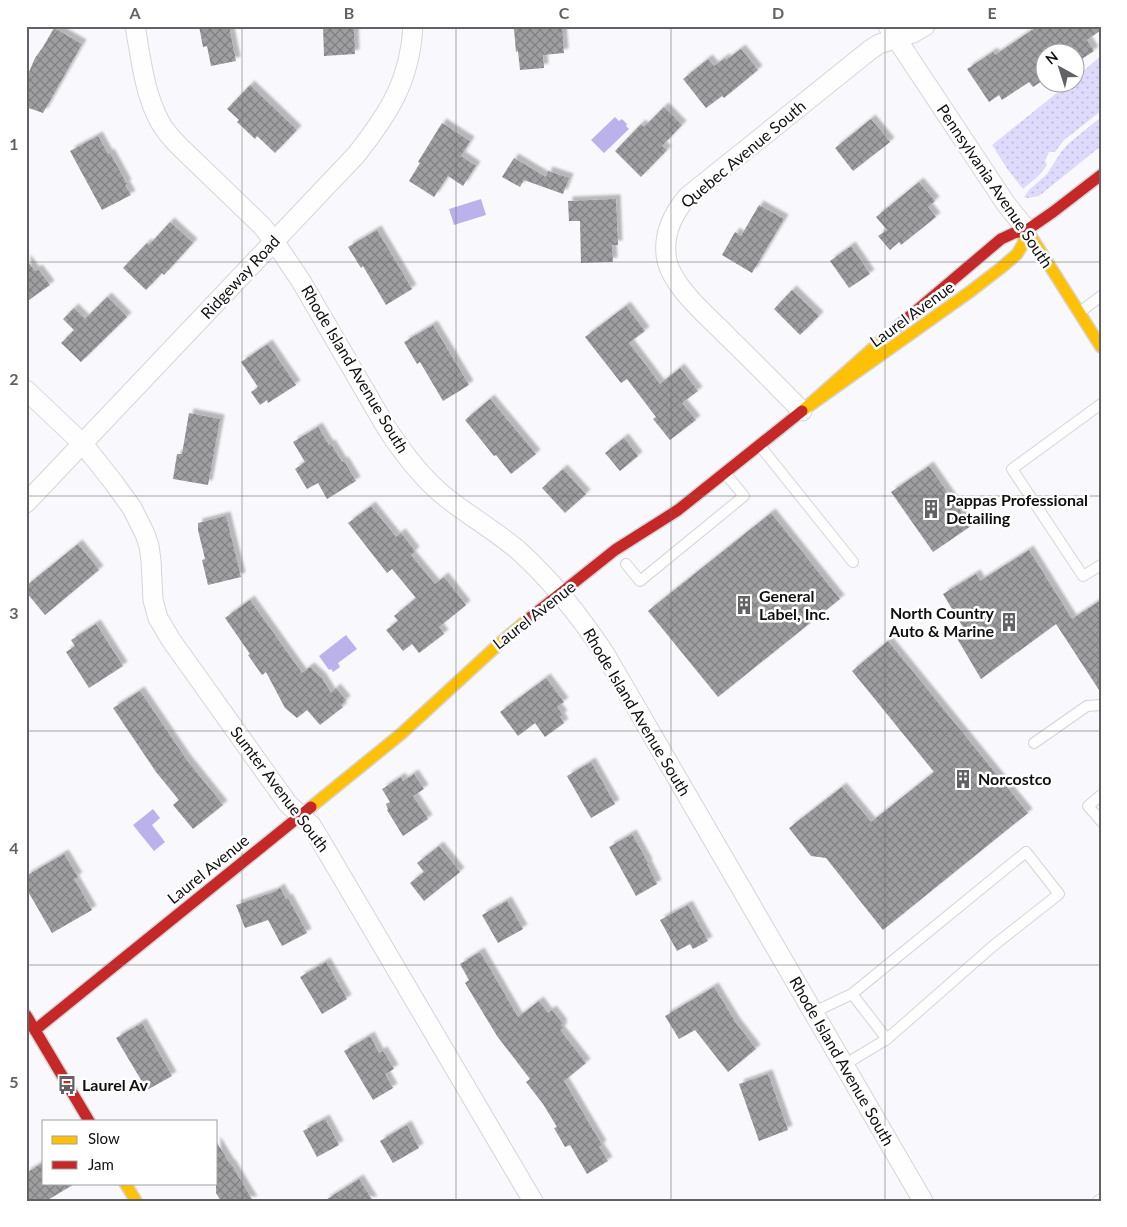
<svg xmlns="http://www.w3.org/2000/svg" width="1127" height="1227" viewBox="0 0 1127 1227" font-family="Lato,sans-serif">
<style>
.grass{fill:url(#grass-dots)}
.water{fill:#bbb2eb}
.building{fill:url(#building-cross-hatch);filter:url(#shadow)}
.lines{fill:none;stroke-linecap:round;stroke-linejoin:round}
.lane-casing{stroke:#d5d5d9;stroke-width:12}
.street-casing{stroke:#d5d5d9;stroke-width:21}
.slow-casing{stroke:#d5d5d9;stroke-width:14}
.jam-casing{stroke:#d5d5d9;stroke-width:14}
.lane{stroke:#fefeff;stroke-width:10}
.street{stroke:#fefeff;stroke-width:19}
.slow{stroke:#ffc107;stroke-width:11}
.jam{stroke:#c62828;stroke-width:11}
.grid{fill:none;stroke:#626264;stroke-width:1;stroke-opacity:0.55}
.labels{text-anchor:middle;stroke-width:5;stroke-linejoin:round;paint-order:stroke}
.street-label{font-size:16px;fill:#101012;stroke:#fff}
.poi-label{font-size:16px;font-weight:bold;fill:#101012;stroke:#fff;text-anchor:start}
.neatline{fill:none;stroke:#626264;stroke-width:2}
.grid-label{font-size:16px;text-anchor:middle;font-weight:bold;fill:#626264}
</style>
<defs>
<pattern id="grass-dots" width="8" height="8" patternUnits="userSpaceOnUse" patternTransform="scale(1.25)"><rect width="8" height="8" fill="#dedafc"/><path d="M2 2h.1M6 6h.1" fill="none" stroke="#bdbad7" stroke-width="1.8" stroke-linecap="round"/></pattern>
<pattern id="building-cross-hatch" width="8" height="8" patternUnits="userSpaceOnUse" patternTransform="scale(1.25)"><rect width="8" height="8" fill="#9f9fa1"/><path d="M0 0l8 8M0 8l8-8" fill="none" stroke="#808082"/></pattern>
<filter id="shadow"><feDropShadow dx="4.5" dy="-4.5" stdDeviation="1" flood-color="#0004"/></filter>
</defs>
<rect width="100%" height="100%" fill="#f9f9fd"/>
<g class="grass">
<path d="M1101,56V111L1063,141L1055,152H1049L1045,161L1047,165C1041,175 1031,182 1023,189L1008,170L992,145L1069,83L1074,82L1075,78Z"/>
<path d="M1101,117V146L1039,196L1028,198L1024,197L1029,190L1047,174L1061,152L1068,144Z"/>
</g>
<g class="water">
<path d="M615,117L619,121L622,119L627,124L626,126L629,129L604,153L591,140Z"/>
<path d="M481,199L486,215L454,225L449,209Z"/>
<path d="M346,635L357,649L338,663L340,667L333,672L331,669L329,670L319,656Z"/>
<path d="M153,809L160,818L152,825L165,842L154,851L133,825Z"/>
</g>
<g class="building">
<path d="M199,26H229L236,61L211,66L207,46L203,47Z"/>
<path d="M323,26H354L355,54L324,56Z"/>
<path d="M528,26H562L564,53L543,55L544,68L520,70L518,51L516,52L514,29L528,28Z"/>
<path d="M1038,26H1101V30L1087,40L1094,51L1074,64V52H1044V80L1033,87L1029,82L1002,100L999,95L989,102L967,69L993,52L995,55Z"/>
<path d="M54,28L82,44L43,113L26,107V79L35,58L43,47Z"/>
<path d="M741,49L758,70L724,98L722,96L706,108L683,79L708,59L714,66L725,58L726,60Z"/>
<path d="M250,85L297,130L275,153L257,136L255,139L237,122L239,120L227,109Z"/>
<path d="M664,107L682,125L662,146L667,150L641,177L615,151L641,124L644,127Z"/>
<path d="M871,119L890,142L853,171L835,148Z"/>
<path d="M442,123L470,141L461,156L476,166L463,186L448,176L434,197L409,181L420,163L418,162Z"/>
<path d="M98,136L108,154L110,153L127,184L125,185L131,195L102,210L70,151Z"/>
<path d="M514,158L546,177L548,171L569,178L563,194L524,180L520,187L502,177Z"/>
<path d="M919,182L935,201L928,207L936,217L901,245L899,242L890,250L878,236L887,230L876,217Z"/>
<path d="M616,199L618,245H612L613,262L581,263L580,221H569L568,201Z"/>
<path d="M759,205L784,219L752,273L722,255L735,232L741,236Z"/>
<path d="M170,222L193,243L164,275L162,273L146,290L123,268L147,243L149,245Z"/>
<path d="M377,230L412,289L386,305L363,266L361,268L348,247Z"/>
<path d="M851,246L870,274L849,288L830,261Z"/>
<path d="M26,259L35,271L38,269L50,285L26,302Z"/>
<path d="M792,290L819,316L800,335L774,309Z"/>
<path d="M107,297L127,317L81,362L61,343L74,330L63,319L74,308L85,319Z"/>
<path d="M626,306L645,331L629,343L660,384L680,368L698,391L682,403L696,420L670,440L653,419L656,417L627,379L621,383L585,337Z"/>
<path d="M433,325L469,385L443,401L420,362L417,364L404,342Z"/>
<path d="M268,344L296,385L268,403L267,400L260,405L251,392L258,387L241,362Z"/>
<path d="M490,399L536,454L511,474L496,455L494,456L465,420Z"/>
<path d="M189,413L220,419L208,485L173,479L177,454H182Z"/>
<path d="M318,427L329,445L331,444L342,462L344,461L356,481L327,499L318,483L307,489L295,469L305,462L293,442Z"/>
<path d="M624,438L638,456L620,471L605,453Z"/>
<path d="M929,466L971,526L933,552L891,492Z"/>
<path d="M563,469L586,494L565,513L542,488Z"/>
<path d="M371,506L396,537L401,533L415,551L411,555L435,584L444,577L466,605L439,627L444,634L419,653L412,644L403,651L386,630L398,621L394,616L416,598L392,569L387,573L348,523Z"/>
<path d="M771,513L840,599L718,697L648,611Z"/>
<path d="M226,516L241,577L208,585L202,560L205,559L198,530V523Z"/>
<path d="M78,544L99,570L45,615L26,592V586Z"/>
<path d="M1029,550L1072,619L1101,600V693L1056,624L981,679L955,635L964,629L943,594L976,574L980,581Z"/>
<path d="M250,600L302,673L310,667L322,678L331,693L336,688L346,700L341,705L343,707L320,725L307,710L297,718L285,708L266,672L262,675L248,655L250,654L225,618Z"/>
<path d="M96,624L123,666L89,688L66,652L75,646L71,640Z"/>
<path d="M888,641L1028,813L883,930L826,858L811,856L789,828L842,787L871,822L934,772L852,671Z"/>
<path d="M546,678L564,702L557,707L563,715L560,717L564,723L545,737L535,723L518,736L500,712Z"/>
<path d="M140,691L186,759L223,805L193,829L173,805L179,800L156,772L113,708Z"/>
<path d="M591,762L615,804L591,818L567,776Z"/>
<path d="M414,774L424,789L413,796L428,819L403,836L387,810L388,809L386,804L390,802L382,789L401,777L403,781Z"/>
<path d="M632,834L648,863L647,864L657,884L636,896L609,847Z"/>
<path d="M439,846L460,872L424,901L410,883L424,872L417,863Z"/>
<path d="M64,854L78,877L74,879L92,910L52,933L26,888V876Z"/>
<path d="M280,888L286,899L288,898L307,933L282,946L268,920L245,928L236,905L274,892Z"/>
<path d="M507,901L523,929L498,943L482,915Z"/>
<path d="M688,905L708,941L693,949L690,944L677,951L660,920Z"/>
<path d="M480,952L518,1017L539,1001L548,1013L552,1010L563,1024L561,1025L563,1027L560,1030L586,1063L564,1081L602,1145L599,1147L608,1161L587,1174L570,1145L565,1147L554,1128L557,1127L543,1104L526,1082L530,1079L497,1036L465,983L469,980L460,964Z"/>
<path d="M326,962L347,999L322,1014L300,977Z"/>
<path d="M714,987L736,1023L756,1049L728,1072L695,1030L679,1039L665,1016Z"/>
<path d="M142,1023L172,1076L147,1090L116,1038Z"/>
<path d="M370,1036L379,1053L383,1051L394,1069L385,1074L393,1088L373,1100L344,1051Z"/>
<path d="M768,1074L788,1130L759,1141L739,1084Z"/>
<path d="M325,1119L339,1145L317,1157L303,1131Z"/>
<path d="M407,1125L419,1148L393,1163L380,1141Z"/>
<path d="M216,1141L230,1164H231L253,1201H221L216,1193Z"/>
<path d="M44,1162V1183H76L46,1201H26V1173Z"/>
<path d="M359,1179L373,1201H324Z"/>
</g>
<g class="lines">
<g class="lane-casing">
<g id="lane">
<path d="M1080,312L1101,296"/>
<path d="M1101,404L1012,469L1083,576L1101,565"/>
<path d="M760,446L853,562"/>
<path d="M626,564L640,581L744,496L725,473"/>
<path d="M1034,743L1087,706L1101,705"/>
<path d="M1101,795L1088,806L1101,821"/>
<path d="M852,994L887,1039"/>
<path d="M814,1012L852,994L1026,852L1059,894L993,946L887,1039L844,1065"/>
<path d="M1098,1201L1101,1199"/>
</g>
</g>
<g class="street-casing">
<g id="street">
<path d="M135,26C141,58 144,93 160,122C165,131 172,139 180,147L262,226L274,241L301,281L386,427C403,453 423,480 448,499C471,517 497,532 519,551C552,581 580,616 605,654C710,836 817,1018 923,1201"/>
<path d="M888,26L1006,204L1027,230"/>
<path d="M26,390L83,444L114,483L132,508L145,534L149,546L151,560L153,600L158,618L171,640L288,804L311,825L319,838L533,1201"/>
<path d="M802,411C778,387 754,362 729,338C709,317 674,289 667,261C662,237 672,215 687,197L870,50L879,44L913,33L925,26"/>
<path d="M26,503L356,155C389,113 410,81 413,26"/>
</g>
</g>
<g class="slow-casing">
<g id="slow">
<path d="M1027,230L1101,347"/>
<path d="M890,333L802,411L971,291L1002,267L1017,254L1023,244L1027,230"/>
<path d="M311,807L401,734L500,643L527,620"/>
<path d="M125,1183L136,1201"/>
</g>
</g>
<g class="jam-casing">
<g id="jam">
<path d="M890,333L1001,239L1014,233L1027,230L1053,212L1101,175"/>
<path d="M527,620L615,550L678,510L802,411"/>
<path d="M26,1015L89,1121"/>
<path d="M35,1030L311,807"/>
</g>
</g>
<use href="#lane" class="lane"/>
<use href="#street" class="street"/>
<use href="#slow" class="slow"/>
<use href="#jam" class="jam"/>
</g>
<path class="grid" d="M242,26V1201M456,26V1201M671,26V1201M885,26V1201M26,262H1101M26,496H1101M26,731H1101M26,965H1101"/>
<defs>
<g id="building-bare" transform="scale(1.5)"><path d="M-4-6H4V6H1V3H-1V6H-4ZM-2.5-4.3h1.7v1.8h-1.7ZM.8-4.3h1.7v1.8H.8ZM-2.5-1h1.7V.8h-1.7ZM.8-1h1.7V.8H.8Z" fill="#626264" stroke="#fff" stroke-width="2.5" paint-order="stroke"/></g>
<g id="bus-bare" transform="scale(1.5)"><path d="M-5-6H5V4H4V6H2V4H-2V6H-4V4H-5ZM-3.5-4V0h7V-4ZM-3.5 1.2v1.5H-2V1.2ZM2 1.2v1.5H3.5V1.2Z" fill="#626264" stroke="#fff" stroke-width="2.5" paint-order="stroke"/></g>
</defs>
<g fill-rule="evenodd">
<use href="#building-bare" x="931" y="509"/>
<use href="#building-bare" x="744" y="605"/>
<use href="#building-bare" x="1009" y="622"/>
<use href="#building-bare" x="963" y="779"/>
<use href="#bus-bare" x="67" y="1085"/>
</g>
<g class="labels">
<g class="street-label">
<text transform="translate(743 154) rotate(-40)" y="6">Quebec Avenue South</text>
<text transform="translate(995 186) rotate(56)" y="6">Pennsylvania Avenue South</text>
<text transform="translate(240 277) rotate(-47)" y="6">Ridgeway Road</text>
<text transform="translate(912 314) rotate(-36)" y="6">Laurel Avenue</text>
<text transform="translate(355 369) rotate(59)" y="6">Rhode Island Avenue South</text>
<text transform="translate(534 615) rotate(-38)" y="6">Laurel Avenue</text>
<text transform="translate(637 712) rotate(59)" y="6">Rhode Island Avenue South</text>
<text transform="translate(280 789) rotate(53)" y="6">Sumter Avenue South</text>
<text transform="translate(208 869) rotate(-39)" y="6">Laurel Avenue</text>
<text transform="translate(842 1061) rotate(60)" y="6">Rhode Island Avenue South</text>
</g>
<g class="poi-label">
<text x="946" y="506">Pappas Professional<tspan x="946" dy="18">Detailing</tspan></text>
<text x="759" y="602">General<tspan x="759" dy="18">Label, Inc.</tspan></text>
<text x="994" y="619" text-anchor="end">North Country<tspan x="994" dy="18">Auto &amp; Marine</tspan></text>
<text x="978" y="785">Norcostco</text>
<text x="82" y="1091">Laurel Av</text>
</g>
</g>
<rect width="1127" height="1227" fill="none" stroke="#ffffff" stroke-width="55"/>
<rect x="42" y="1120" width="175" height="65" fill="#ffffff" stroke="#9f9fa0"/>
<rect x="52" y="1136" width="25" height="8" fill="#ffc107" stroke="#9f9fa0"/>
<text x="88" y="1144" font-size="15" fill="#101012">Slow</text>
<rect x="52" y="1161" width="25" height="8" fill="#c62828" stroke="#9f9fa0"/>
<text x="88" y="1170" font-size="15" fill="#101012">Jam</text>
<g transform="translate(1060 68) rotate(321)"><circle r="24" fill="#ffffff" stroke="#9f9fa0"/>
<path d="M0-4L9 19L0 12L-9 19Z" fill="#626264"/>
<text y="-8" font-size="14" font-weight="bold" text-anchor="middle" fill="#101012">N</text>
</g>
<rect x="28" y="28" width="1072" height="1172" class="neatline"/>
<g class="grid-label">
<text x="135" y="19">A</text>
<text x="349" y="19">B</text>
<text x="564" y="19">C</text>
<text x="778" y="19">D</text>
<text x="992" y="19">E</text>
<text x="14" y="150">1</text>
<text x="14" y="385">2</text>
<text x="14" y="619">3</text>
<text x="14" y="854">4</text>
<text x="14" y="1088">5</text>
</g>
</svg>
